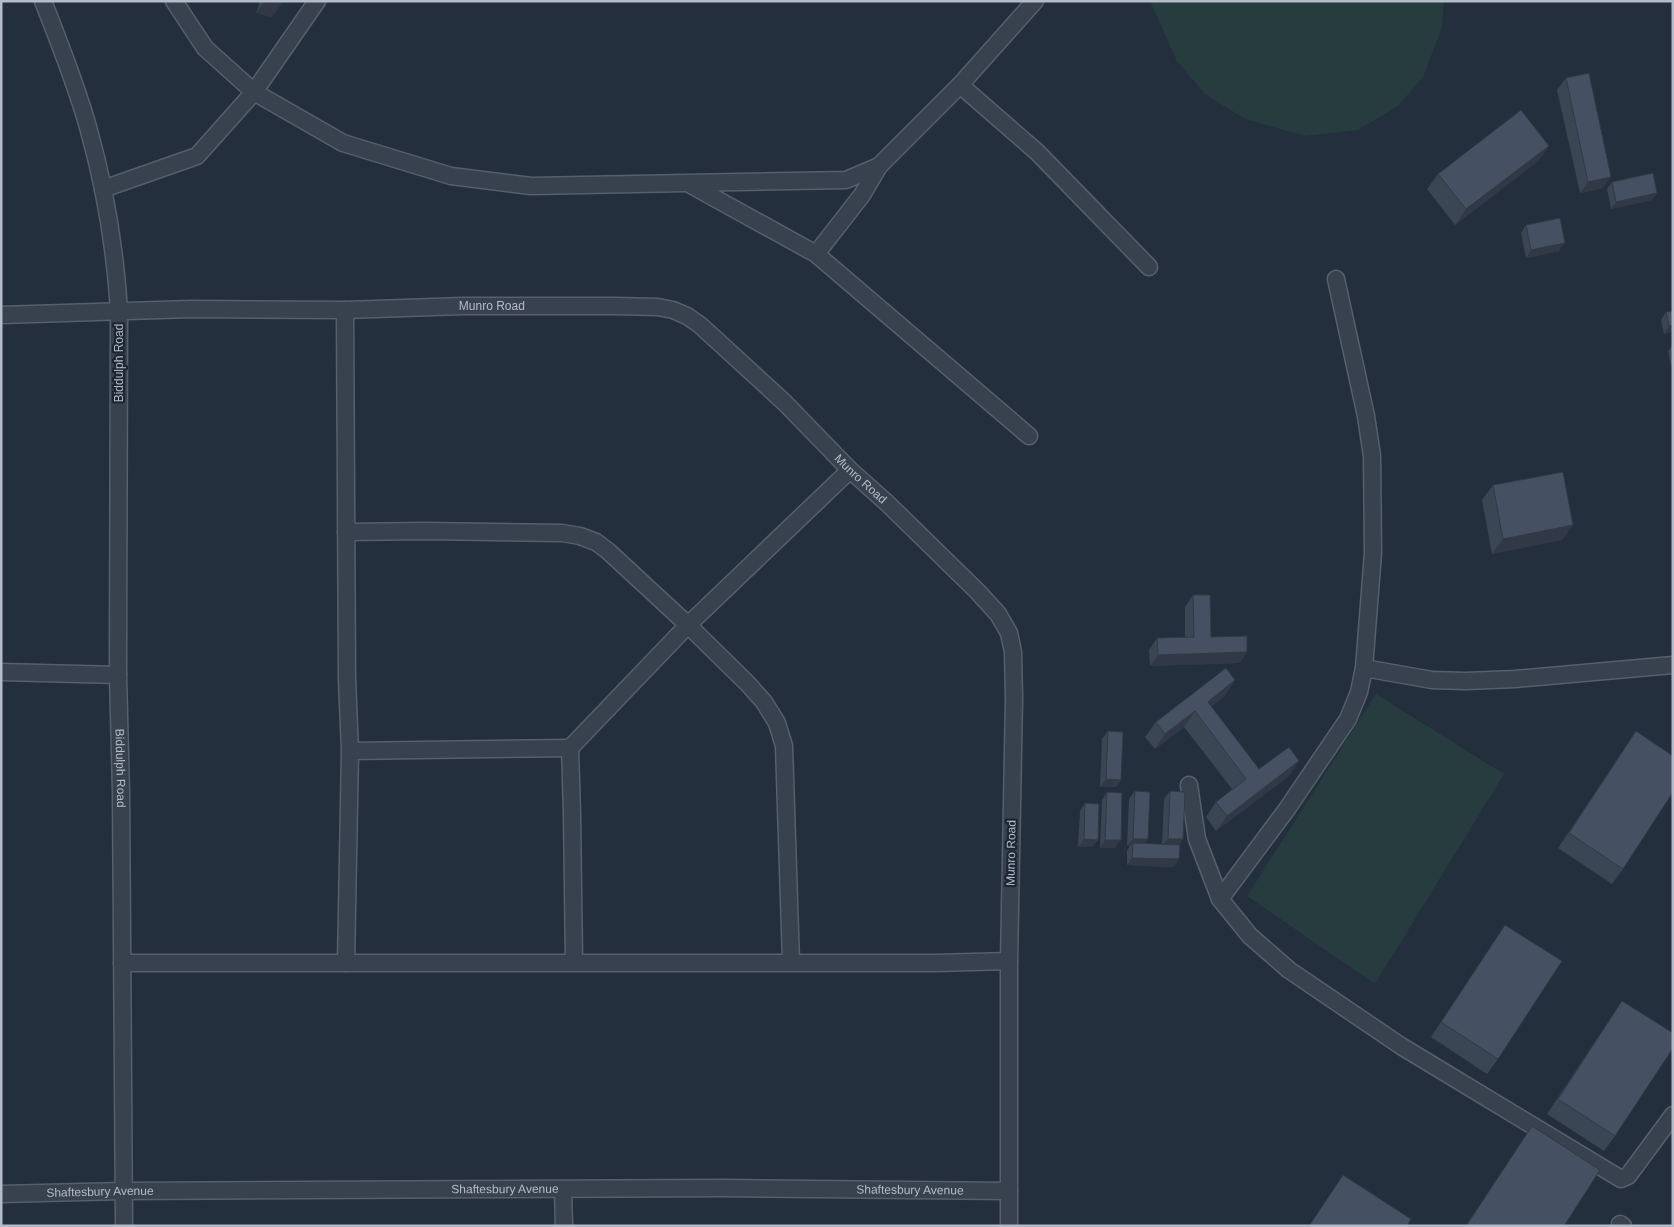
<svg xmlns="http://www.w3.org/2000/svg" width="1674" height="1227" viewBox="0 0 1674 1227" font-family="Helvetica,sans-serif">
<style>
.green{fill:#263c3f}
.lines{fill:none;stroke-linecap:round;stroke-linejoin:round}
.minor-casing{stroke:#565f6c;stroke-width:19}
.minor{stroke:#38414e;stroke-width:16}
.wall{fill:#3b4654}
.shaded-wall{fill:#303945}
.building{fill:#455162;stroke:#303945}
.labels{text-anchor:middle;stroke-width:4.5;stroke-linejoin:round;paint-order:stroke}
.street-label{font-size:12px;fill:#b4bcc9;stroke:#1d2633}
</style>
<rect width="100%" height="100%" fill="#242f3e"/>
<g class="green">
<path d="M1150,1H1444L1442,27L1423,77L1398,106L1358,130L1305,136L1245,119L1205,94L1177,61Z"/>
<path d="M1376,694L1504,774L1375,984L1247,896Z"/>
</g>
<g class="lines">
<g class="minor-casing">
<g id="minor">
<path id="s1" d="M43,1C59,42 76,84 88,127C105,187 115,248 119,310L118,675L121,792L124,1226"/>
<path d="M317,1L254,92L343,143L451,176L531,186L846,180L879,166L960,85L1035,1"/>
<path d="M960,85L1037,152L1149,267"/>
<path d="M691,185L816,254L1029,436"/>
<path d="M103,189L197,156L254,92L205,48L174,1"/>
<path d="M816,254L862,195L879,166"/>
<path d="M345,310L347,679L350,751L346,963"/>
<path id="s2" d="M1,315L191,309L345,310L463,306H615L658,307L673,310L687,316L700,325L785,403L850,470L887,503L978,592L998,614L1009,633L1013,652L1014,699L1009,961V1226"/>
<path d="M346,532L425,531L562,533L580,536L596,542L608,551L688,625L748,684L764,702L777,723L784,746L791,962"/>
<path d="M1364,668L1432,680L1466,681L1515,679L1673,665"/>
<path d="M1,672L118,675"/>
<path d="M570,748L688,625L850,470"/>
<path d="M350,751L570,748L572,814L574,962"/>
<path d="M1189,785L1197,839L1220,899L1250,936L1289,970L1401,1046L1621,1179L1628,1176L1673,1115"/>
<path d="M1220,899L1287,809L1348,719L1359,692L1364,668L1373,553L1372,456L1366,416L1336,279"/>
<path d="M122,963H936L1009,961"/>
<path d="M563,1190L564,1226"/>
<path id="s3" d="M1,1194L123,1191L725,1188L1009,1191"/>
<path d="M1620,1224L1623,1226"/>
</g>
</g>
<use href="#minor" class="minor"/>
</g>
<g class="wall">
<path d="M260,1H283L272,17L256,13Z"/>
<path d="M1566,78L1603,188L1580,193L1557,90Z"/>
<path d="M1549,146L1538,161L1455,225L1427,189L1438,174Z"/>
<path d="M1612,182L1652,200L1611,209L1607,189Z"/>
<path d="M1526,225L1559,251L1526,258L1521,233Z"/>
<path d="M1666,312L1673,332L1664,334L1661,320Z"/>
<path d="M1673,345V365L1671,366L1668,351Z"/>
<path d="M1493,485L1573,525L1562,540L1492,554L1482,500Z"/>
<path d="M1193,595L1211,637L1247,652L1239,663L1150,666L1149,650L1157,638H1185V607Z"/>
<path d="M1225,696L1211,706L1259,769L1289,776L1216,831L1206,817L1216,802L1232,789L1184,727L1155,749L1145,737L1156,722Z"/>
<path d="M1108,731L1121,780L1116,787H1100L1102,739Z"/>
<path d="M1636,731L1623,869L1612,884L1558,848Z"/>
<path d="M1135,791L1145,844H1162L1164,799L1170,791L1183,839L1179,845V859L1174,867L1127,865V851L1130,846H1127L1129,799Z"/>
<path d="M1107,792L1115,848H1100L1102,800Z"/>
<path d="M1085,803L1098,840L1092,847H1078L1080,811Z"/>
<path d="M1505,925L1498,1059L1487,1074L1431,1037Z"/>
<path d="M1622,1001L1615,1136L1604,1151L1547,1114Z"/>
<path d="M1532,1126L1564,1226H1466L1522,1141Z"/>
</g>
<g class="shaded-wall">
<path d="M265,1H280L283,2L272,17L256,13Z"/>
<path d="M1549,146L1538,161L1455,225L1466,209Z"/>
<path d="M1611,177L1603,188L1580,193L1588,182Z"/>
<path d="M1657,193L1652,200L1611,209L1616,202Z"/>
<path d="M1565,243L1559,251L1526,258L1531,250Z"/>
<path d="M1673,325V332L1664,334L1669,326Z"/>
<path d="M1573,525L1562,540L1492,554L1503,539Z"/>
<path d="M1247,652L1239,663L1150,666L1158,655Z"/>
<path d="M1235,680L1225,696L1199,716L1208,702Z"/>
<path d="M1195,711L1184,727L1155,749L1165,734Z"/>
<path d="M1299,761L1289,776L1216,831L1227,816Z"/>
<path d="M1106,779L1121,780L1116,787H1100Z"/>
<path d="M1084,839L1098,840L1092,847H1078Z"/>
<path d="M1133,839H1148L1143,847L1133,843L1130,846H1127Z"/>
<path d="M1168,839H1183L1178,847L1162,846Z"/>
<path d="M1105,840H1121L1115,848H1100Z"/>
<path d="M1132,858L1179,859L1174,867L1127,865Z"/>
</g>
<g class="building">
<path d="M1589,73L1611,177L1588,182L1566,78Z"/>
<path d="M1521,110L1549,146L1466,209L1438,174Z"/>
<path d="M1653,173L1657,193L1616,202L1612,182Z"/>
<path d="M1560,218L1565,243L1531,250L1526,225Z"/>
<path d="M1673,311V325L1669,326L1666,312Z"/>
<path d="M1563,472L1573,525L1503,539L1493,485Z"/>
<path d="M1193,595H1210L1211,637L1247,636V652L1158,655L1157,638L1194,637Z"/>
<path d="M1226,668L1235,680L1208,702L1259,769L1289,747L1299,761L1227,816L1216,802L1246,779L1195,711L1165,734L1156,722Z"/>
<path d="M1108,731L1123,732L1121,780L1106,779Z"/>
<path d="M1636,731L1673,756V792L1623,869L1569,833Z"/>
<path d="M1135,791L1150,792L1148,839H1133Z"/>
<path d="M1170,791L1185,792L1183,839H1168Z"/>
<path d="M1107,792L1122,793L1121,840H1105Z"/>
<path d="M1085,803L1099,804L1098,840L1084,839Z"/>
<path d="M1133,843L1180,845L1179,859L1132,858Z"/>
<path d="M1505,925L1562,961L1498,1059L1441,1022Z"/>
<path d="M1622,1001L1673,1033V1048L1615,1136L1558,1099Z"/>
<path d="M1532,1126L1600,1170L1564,1226H1466Z"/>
<path d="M1343,1175L1411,1219L1407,1226H1309Z"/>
</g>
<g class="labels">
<g class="street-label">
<text dy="4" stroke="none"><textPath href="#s2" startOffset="491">Munro Road</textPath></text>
<text transform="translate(119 363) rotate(-90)" y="4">Biddulph Road</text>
<text dy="4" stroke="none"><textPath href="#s2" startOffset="926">Munro Road</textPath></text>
<text dy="4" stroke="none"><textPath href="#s1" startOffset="778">Biddulph Road</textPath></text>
<text transform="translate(1011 853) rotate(-89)" y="4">Munro Road</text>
<text dy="4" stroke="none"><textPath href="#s3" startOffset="909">Shaftesbury Avenue</textPath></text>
<text dy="4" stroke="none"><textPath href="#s3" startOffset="504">Shaftesbury Avenue</textPath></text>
<text dy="4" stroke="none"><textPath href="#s3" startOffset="99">Shaftesbury Avenue</textPath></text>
</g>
</g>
<rect width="1674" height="1227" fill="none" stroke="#b4bcc9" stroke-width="5"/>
</svg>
